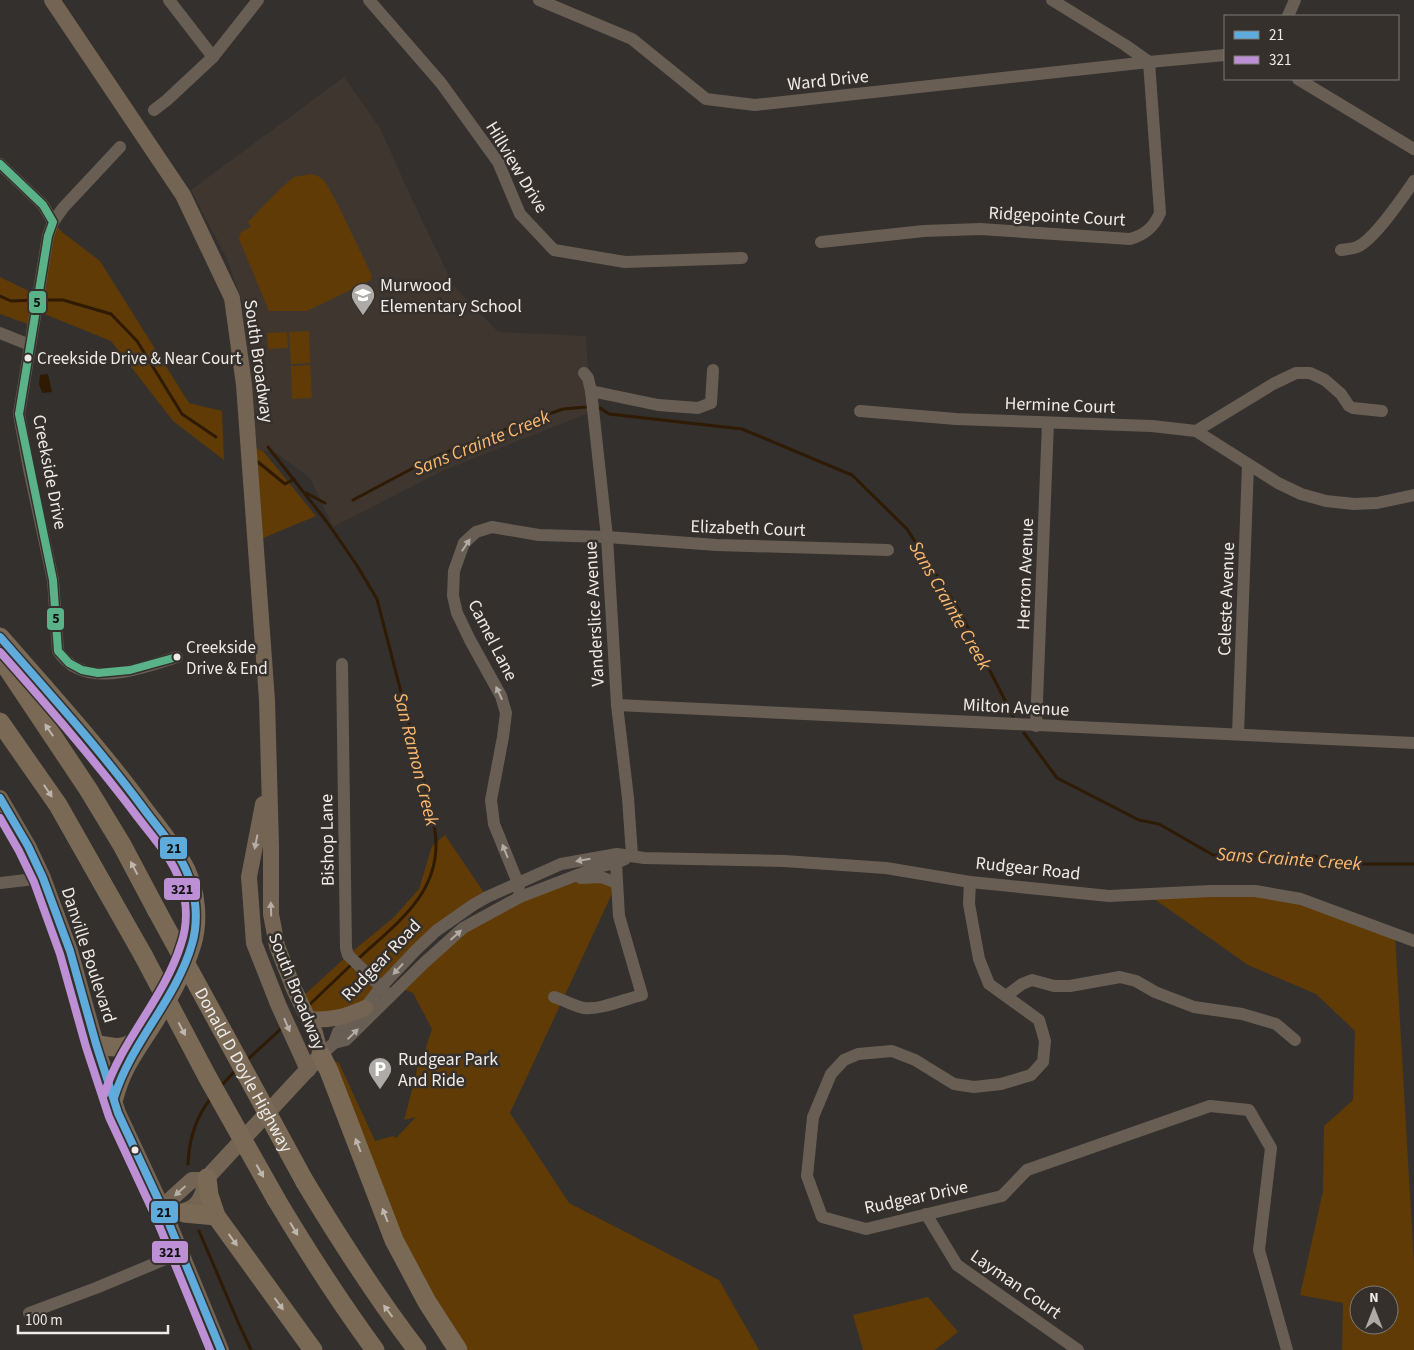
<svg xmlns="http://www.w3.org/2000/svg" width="1414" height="1350" viewBox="0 0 1414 1350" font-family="'Source Sans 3',sans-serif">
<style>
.built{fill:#3f372f}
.green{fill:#603b06;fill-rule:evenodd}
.water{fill:#2f1a04}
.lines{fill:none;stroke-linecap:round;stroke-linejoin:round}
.stream{stroke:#2f1a04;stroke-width:3}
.minor{stroke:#695e54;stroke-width:12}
.major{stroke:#736453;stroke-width:16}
.highway{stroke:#796955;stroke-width:19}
.highway-bridge{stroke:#796955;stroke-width:19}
.bus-1-casing{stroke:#35302c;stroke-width:11}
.bus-2-casing{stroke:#35302c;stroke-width:11}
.bus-3-casing{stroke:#35302c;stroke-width:11}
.bus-1{stroke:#5eabdc;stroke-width:8}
.bus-2{stroke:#bd90d6;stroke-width:8}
.bus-3{stroke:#5ab289;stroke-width:8}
.oneway{fill:#b2aca5}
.oneway2{fill:#bfb7ad}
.oneway3{fill:#b7aea5}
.bus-dot{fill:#eeebe8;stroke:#35302c;stroke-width:2}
.labels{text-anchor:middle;stroke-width:5;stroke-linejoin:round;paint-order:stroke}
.bus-label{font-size:17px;fill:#eeebe8;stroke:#35302c;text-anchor:start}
.street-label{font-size:18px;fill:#eeebe8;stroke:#35302c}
.poi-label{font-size:18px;fill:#eeebe8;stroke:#35302c;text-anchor:start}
.water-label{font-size:19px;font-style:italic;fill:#feba6f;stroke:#35302c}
.line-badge{stroke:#35302c;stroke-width:2}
.pale-badge-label{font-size:14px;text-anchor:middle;font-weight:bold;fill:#111}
</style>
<rect width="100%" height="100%" fill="#33302e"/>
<path class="built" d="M344,77L380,128L409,193L453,285L498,332L586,336L591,412L442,471L333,527L310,478L276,453L257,449L242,301L226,257L191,190Z"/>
<g class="green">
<path d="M312,174L320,177L326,183L339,207L372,276L371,280L307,311H269L239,239L241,232L251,227L248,222L280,189L294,177Z"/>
<path d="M53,222L62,232L100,261L189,403L222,411L224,460L173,421L111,341L37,311L33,326L0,314V277L39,296Z"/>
<path d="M309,331L310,363L291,364L289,332Z"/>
<path d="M287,332L288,348L268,349L267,333Z"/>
<path d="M310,365L312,398L292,399L291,366Z"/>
<path d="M249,446L263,451L316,516L256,541Z"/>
<path d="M445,835L487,897L436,931L365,1008L322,1020L299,1000L348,955L393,918L419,889L432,846Z"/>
<path d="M569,878L617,883L510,1113L569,1203L719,1280L759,1350H458L427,1302L321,1055L339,1063L375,1141L393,1136L396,1138L416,1117L404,1120L416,1075L418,1062L422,1059L432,1029L413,993L400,988L463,928Z"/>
<path d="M1255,891L1395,934L1414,1265V1350H1342L1343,1303L1300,1295L1323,1191L1324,1126L1353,1100L1355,1031L1316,994L1248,965L1150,896ZM1359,1295H1389V1325H1359Z"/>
<path d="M928,1297L958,1332L935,1350H863L853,1315Z"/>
</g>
<path class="water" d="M48,374L52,392L42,393L39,384L40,375Z"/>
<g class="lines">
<g class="stream">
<path d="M0,296L11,301L35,300"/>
<path d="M41,300H63L111,314L137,341L182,414L216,437"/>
<path d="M600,408L609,414L742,429L852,475L907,529L959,610L1013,716"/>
<path d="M268,447L327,522L356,564L377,599L432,812C433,822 436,833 436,843C437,897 393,926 357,960"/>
<path d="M258,462L285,484L294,479"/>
<path d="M306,493L325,503"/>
<path d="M353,500L432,458L517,425L563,409L586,407"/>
<path d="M1024,733L1057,778L1139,820L1159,824L1213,855L1312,856L1353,864H1414"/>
<path d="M308,1006L352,964"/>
<path d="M246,1061L284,1026"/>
<path d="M220,1087L236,1070"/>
<path d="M188,1164C189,1139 195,1118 211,1098"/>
<path d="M199,1231L238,1322L251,1350"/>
</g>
<g class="minor">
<path d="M169,0L213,57"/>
<path d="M369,0L441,83L498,162L520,214L554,250L625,262L742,258"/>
<path d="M539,0L632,39L706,99L755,105L1149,62L1160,213C1154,227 1145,235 1130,239L980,229L924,231L821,242"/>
<path d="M1052,0L1125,45L1149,62L1225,55"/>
<path d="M1288,16L1295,0"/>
<path d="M1298,79L1414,149"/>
<path d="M154,110L167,100L213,57L258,0"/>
<path d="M0,164L43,205L53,222L48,236L19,414L29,469L53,580L58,651C84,691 141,668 177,657"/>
<path d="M53,222L63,208L120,147"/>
<path d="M1341,250C1346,249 1352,249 1357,247C1374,240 1403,197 1414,181"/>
<path d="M0,333L30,345"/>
<path d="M584,373L588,378L591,391L607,537L617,705L628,798L632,855"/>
<path d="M591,391L658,405L698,408L711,403L713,370"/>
<path d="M860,411L956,419L1152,426L1196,431L1278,483L1301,494L1326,501L1354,504L1377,503L1414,495"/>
<path d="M1196,431L1273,384L1296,373H1310L1325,380L1341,394L1349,406L1353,408L1382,411"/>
<path d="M342,664L346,948L348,955L387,993"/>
<path d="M617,705L1414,743"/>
<path d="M1036,726L1048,423"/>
<path d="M1238,734L1248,465"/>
<path d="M581,878L601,877L617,883"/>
<path d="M970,882L969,904L979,959L989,984L1039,1020L1045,1041L1043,1062L1031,1075L1001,1084L974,1087L954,1084L915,1060L892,1051L858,1054L844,1060L831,1074L813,1117L807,1176L822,1217L866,1229L1002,1196L1027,1170L1210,1106L1249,1110L1271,1148L1259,1250L1287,1350"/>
<path d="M0,883L43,878"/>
<path d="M520,897L518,883L494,824L491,800L503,737L506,713L501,696L470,640L457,613L453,596L454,571L464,543L476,532L492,527L539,535L607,537L717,545L888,550"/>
<path d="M1006,996L1022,984L1032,980L1054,986H1070L1120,977L1136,981L1155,992L1194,1007L1242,1014L1276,1024L1295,1040"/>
<path d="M554,997C564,1000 574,1006 584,1008C601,1010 625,999 642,995L619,916L616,863"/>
<path d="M334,1043L346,1040L424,963L463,928L520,897L598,867L616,863L625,859"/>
<path d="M321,1055L334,1043L338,1032L365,1008L381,987L416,950L436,931L473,905L487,897L561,864L617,854L644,858L784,861L886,868L970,882L1109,896L1211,891H1255L1301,899L1414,941"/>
<path d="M926,1214L957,1265L1078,1350"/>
<path d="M29,1313L96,1288L180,1253"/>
</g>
<g class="major">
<path d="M52,0L183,195L232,298L244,385L267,700L271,845V914L277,946L294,989L315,1033L321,1055L205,1180C203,1207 190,1212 165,1214"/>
<path d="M0,798L28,846L43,878L70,951L96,1044L118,1113L165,1214L221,1350"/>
<path d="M263,804L249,877L254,943L278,1004L308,1070"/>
<path d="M308,1019C329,1021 345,1017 365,1008"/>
<path d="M165,1214L172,1198L192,1180H205"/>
</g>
<g class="highway">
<path d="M0,637C49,693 99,748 143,808C158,828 175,848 186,870C196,892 199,921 192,944C183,974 167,1001 150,1028C134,1053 122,1068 114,1098"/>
<path d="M0,657L88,789L122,845L157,911"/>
<path d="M0,722L58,805L143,955"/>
<path d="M96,1044C118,1049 124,1050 142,1037"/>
<path d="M321,1055L329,1071L394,1240L427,1302L458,1350"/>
<path d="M207,1178L209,1195L216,1216L313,1350"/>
<path d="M305,1182C340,1240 376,1297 417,1350"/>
<path d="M276,1199C307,1251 339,1301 375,1350"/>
<path d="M184,1213L216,1216"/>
</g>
<g class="highway-bridge">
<path id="s1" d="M157,911L305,1182"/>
<path d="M143,955L208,1078L276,1199"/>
</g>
<g class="bus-1-casing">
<g id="bus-1">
<path d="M0,637C48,692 97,746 141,805C156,826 175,846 186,870C196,892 199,920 192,944C176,1000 131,1042 114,1098"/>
<path d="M0,798L28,846L43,878L70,951L96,1044L118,1113L165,1214L221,1350"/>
</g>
</g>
<g class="bus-2-casing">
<g id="bus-2">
<path d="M0,652C47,705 93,758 136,815C151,835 171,856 180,881C187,901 188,924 181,944C164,999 121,1040 104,1095"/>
<path d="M0,818L19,851L34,882L60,954L86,1047L109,1117L156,1218L210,1350"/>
</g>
</g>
<g class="bus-3-casing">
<path id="bus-3" d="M0,164L43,205L53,222L48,236L19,414L53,580L58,651L69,663L82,670L98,673L130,670L177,657"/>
</g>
<use href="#bus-1" class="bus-1"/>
<use href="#bus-2" class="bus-2"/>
<use href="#bus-3" class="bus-3"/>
</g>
<defs><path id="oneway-solid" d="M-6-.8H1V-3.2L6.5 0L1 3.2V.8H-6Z" transform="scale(1.25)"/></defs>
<g class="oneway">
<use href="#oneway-solid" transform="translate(466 545) rotate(-56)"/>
<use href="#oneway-solid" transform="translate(499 693) rotate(-115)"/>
<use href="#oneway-solid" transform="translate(505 851) rotate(-112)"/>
<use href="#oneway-solid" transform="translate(583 860) rotate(170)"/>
<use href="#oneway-solid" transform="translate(456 935) rotate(-42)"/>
<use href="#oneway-solid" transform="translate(398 969) rotate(133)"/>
<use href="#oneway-solid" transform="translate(353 1034) rotate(-44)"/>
</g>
<g class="oneway2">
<use href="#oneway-solid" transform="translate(49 730) rotate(-124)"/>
<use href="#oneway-solid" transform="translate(48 791) rotate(56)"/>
<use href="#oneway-solid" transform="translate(134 868) rotate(-118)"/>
<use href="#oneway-solid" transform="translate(182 1029) rotate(62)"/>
<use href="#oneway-solid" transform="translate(358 1145) rotate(-111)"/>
<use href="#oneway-solid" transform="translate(260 1171) rotate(61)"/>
<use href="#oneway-solid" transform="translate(385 1215) rotate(-111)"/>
<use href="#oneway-solid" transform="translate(294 1229) rotate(59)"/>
<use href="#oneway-solid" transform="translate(233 1240) rotate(54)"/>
<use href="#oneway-solid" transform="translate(279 1304) rotate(54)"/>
<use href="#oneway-solid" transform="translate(388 1311) rotate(-127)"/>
</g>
<g class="oneway3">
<use href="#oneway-solid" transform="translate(256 842) rotate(101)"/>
<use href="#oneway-solid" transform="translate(271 909) rotate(-92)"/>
<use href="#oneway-solid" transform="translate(287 1025) rotate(67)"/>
<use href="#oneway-solid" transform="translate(180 1191) rotate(138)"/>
</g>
<defs>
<g id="school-pin" transform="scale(1.25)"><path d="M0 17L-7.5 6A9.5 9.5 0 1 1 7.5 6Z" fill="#adaaa7" stroke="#35302c"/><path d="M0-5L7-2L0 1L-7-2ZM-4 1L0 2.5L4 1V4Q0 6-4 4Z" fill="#fff"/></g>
<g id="parking-pin" transform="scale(1.25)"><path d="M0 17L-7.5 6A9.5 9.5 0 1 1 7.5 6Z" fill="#adaaa7" stroke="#35302c"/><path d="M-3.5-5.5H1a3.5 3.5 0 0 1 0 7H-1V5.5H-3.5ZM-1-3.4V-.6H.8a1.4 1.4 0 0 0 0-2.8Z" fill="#fff"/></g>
</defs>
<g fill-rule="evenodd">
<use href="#school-pin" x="363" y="295"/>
<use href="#parking-pin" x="380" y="1069"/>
</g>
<g class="bus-dot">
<circle cx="28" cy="358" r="4.5"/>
<circle cx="177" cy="657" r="4.5"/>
<circle cx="135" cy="1150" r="4.5"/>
</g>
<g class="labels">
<g class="bus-label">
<text x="37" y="364">Creekside Drive &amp; Near Court</text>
<text x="186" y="653">Creekside<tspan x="186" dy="21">Drive &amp; End</tspan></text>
</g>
<g class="street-label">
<text transform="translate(828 80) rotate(-6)" y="6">Ward Drive</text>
<text transform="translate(517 167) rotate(59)" y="6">Hillview Drive</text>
<text transform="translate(1057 216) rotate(3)" y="6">Ridgepointe Court</text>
<text transform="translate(259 361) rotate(82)" y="6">South Broadway</text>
<text transform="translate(1060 405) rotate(2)" y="6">Hermine Court</text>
<text transform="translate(50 472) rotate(79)" y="6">Creekside Drive</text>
<text transform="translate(748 528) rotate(2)" y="6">Elizabeth Court</text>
<text transform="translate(1025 574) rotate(-88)" y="6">Herron Avenue</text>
<text transform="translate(1226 599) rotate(-88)" y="6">Celeste Avenue</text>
<text transform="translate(594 614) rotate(-93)" y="6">Vanderslice Avenue</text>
<text transform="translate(493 640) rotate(63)" y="6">Camel Lane</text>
<text transform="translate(1016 707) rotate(3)" y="6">Milton Avenue</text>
<text transform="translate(327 840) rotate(-91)" y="6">Bishop Lane</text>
<text transform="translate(1028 868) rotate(6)" y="6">Rudgear Road</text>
<text transform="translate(89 955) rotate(72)" y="6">Danville Boulevard</text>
<text transform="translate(381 960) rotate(-46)" y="6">Rudgear Road</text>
<text transform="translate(297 991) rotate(68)" y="6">South Broadway</text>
<text dy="6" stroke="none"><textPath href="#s1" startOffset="181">Donald D Doyle Highway</textPath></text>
<text transform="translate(916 1197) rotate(-12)" y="6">Rudgear Drive</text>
<text transform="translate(1016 1284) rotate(35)" y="6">Layman Court</text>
</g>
<g class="poi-label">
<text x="380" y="291">Murwood<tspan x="380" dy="21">Elementary School</tspan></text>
<text x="398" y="1065">Rudgear Park<tspan x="398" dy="21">And Ride</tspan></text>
</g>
<g class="water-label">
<text transform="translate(481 442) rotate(-22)" y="7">Sans Crainte Creek</text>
<text transform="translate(951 605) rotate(60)" y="7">Sans Crainte Creek</text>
<text transform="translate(417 759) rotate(76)" y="7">San Ramon Creek</text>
<text transform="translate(1289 858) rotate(4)" y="7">Sans Crainte Creek</text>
</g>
</g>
<g class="line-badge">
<rect x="28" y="290" width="19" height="24" rx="5" fill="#5ab289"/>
<rect x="46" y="607" width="19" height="24" rx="5" fill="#5ab289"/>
<rect x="159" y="836" width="29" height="24" rx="5" fill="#5eabdc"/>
<rect x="163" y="877" width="38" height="24" rx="5" fill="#bd90d6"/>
<rect x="150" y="1200" width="29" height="24" rx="5" fill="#5eabdc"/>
<rect x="151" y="1240" width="38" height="24" rx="5" fill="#bd90d6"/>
</g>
<g class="pale-badge-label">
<text x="37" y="307">5</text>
<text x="56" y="623">5</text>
<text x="174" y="853">21</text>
<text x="182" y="894">321</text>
<text x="164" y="1217">21</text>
<text x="170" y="1257">321</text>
</g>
<rect x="1224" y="15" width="175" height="65" fill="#35302c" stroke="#7f7b77"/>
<rect x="1234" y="31" width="25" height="8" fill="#5eabdc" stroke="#7f7b77"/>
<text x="1269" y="40" font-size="15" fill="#eeebe8">21</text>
<rect x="1234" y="56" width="25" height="8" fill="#bd90d6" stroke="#7f7b77"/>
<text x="1269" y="65" font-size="15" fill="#eeebe8">321</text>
<g transform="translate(1374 1310)"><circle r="24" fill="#35302c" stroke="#7f7b77"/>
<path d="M0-4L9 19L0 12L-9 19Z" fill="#adaaa7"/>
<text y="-8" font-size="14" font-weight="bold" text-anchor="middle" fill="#eeebe8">N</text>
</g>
<path d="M18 1325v8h150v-8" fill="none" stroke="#eeebe8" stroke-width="2.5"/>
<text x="25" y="1325" font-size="15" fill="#eeebe8" stroke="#35302c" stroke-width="4" paint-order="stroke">100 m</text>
</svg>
